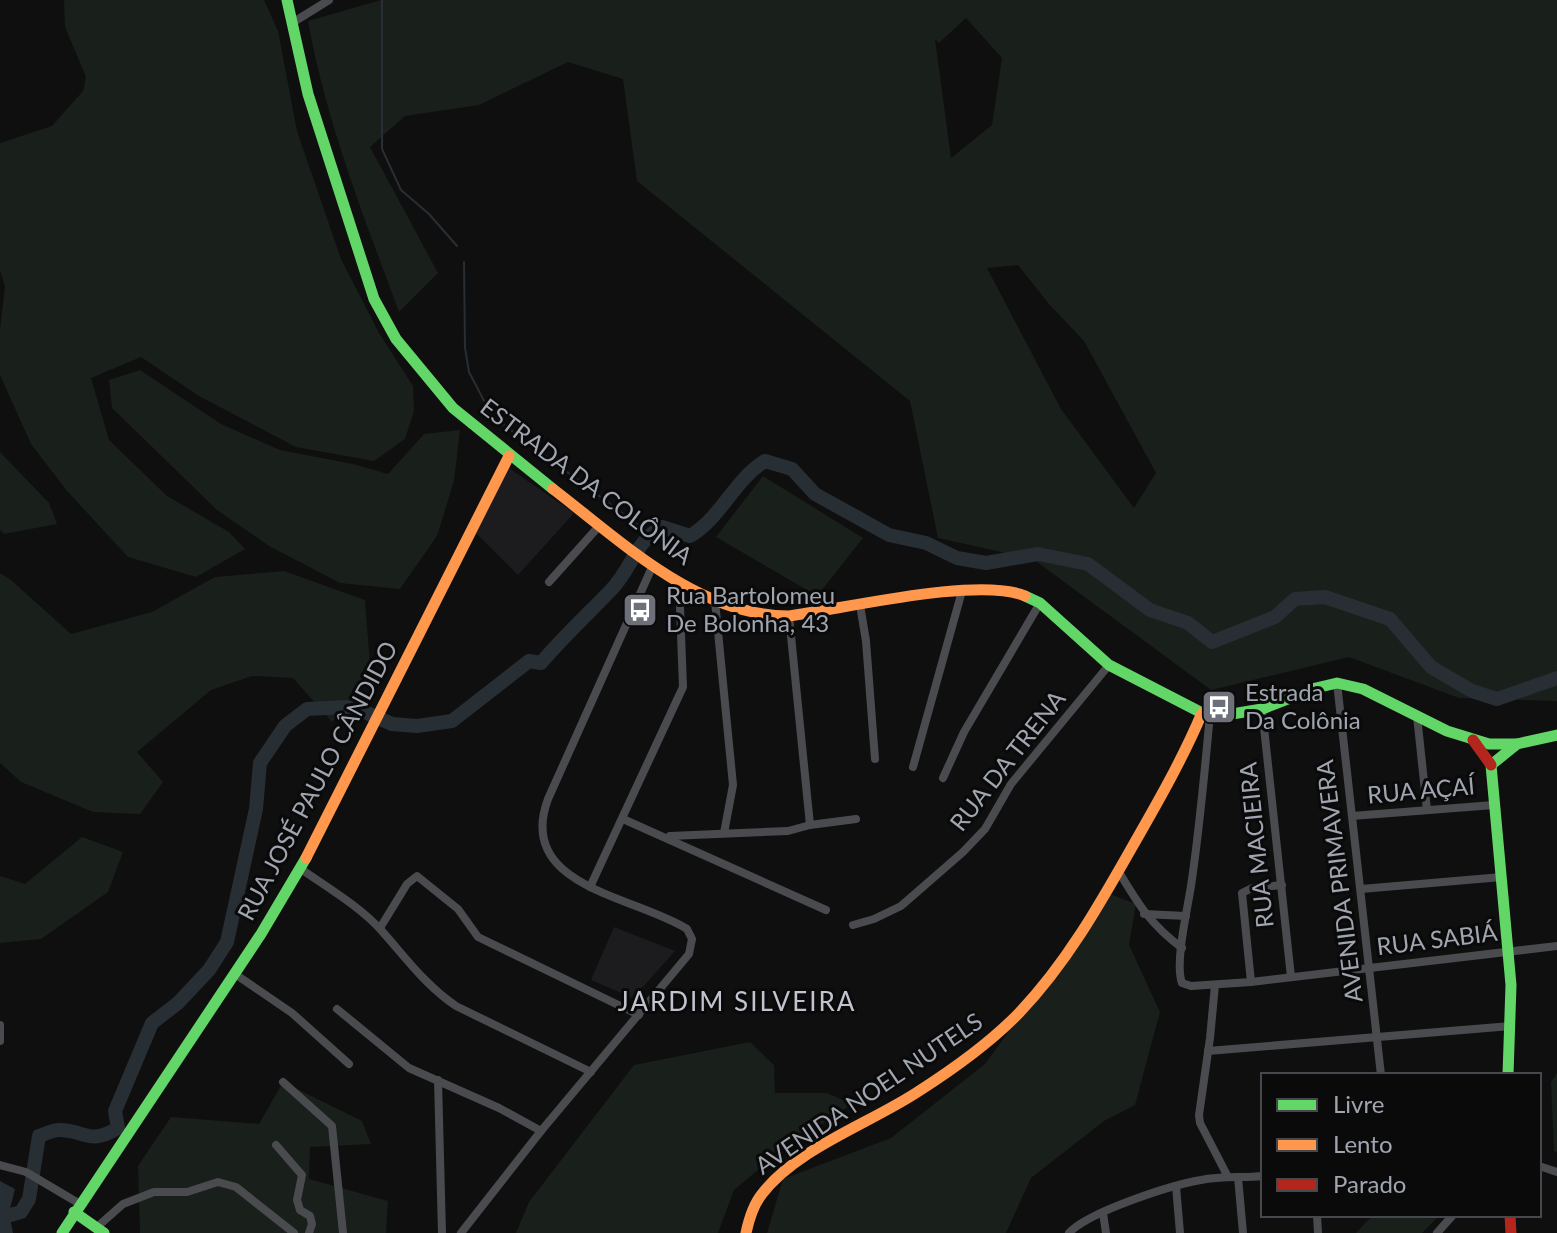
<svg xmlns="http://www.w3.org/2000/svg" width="1557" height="1233" viewBox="0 0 1557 1233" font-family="Lato,sans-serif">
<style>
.built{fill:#1c1c1e}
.green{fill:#191f1a;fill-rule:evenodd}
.water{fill:#272e34}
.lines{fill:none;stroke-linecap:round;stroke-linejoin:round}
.stream{stroke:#272e34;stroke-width:2}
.river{stroke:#272e34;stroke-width:14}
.street{stroke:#4a4b4e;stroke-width:8}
.fast{stroke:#63d668;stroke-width:11}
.slow{stroke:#ff974d;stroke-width:11}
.jam{stroke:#b3261e;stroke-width:11}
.labels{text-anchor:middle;stroke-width:6;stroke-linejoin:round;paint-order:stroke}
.street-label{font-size:24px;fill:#a0a5b0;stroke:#0a0a0b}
.poi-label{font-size:24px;fill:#a0a5b0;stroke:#0a0a0b;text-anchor:start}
.neighbourhood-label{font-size:26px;letter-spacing:2px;fill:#c1c4cd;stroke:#0a0a0b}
</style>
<rect width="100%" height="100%" fill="#0f0f10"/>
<g class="built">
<path d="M509,468L574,513L518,575L476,533Z"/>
<path d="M614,927L675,951L633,998L591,980Z"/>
</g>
<g class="green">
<path d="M64,0H264L278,31L297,131L341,259L379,333L413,386L414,411L405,439L374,461L296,447L199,396L141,357L91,378L109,440L167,496L229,532L245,549L196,577L128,557L67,491L31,444L0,375V329L5,286L0,271V143L52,126L83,91L86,77L65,27Z"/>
<path d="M381,0H1557V701L1459,698L1349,657L1211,690L1033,559L938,538L910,401L637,181L623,79L568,62L479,105L405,116L370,147L438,273L399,312C364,217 326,122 308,21ZM966,18L1002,58L992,125L951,158L935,39L939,43ZM1018,265L1049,304L1084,341L1156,473L1134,508L1061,409L987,268Z"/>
<path d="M140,370L221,424L280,450L353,464L388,474L424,434L460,430L454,481L437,536L400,589L340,583L269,546L217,510L112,408L109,380Z"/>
<path d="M0,452L49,503L57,524L4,534L0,530Z"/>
<path d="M763,476L863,538L817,596L716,537Z"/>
<path d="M284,571L365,600L371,678L332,722L293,678L252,676L211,690L137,752L163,782L140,814L93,812L21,782L0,763V573L11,580L71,634L152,612L215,577Z"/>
<path d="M82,837L123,852L108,892L41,939L0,943V876L25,884Z"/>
<path d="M1110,894L1136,904L1129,945L1160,1012L1135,1105L1104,1121L1031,1178L1006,1233H767L783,1179L891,1138L985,1064Z"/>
<path d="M750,1042L774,1065L775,1093H827L852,1104L776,1155L734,1190L718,1233H516L529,1202L634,1065Z"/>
<path d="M1557,1073V1152L1554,1151L1551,1082Z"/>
<path d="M283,1082L362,1121L371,1144L310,1147L309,1179L388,1201L386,1233H140L138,1166L171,1117L259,1124Z"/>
<path d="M1373,1215H1440L1422,1233H1356Z"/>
</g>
<path class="water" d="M0,1181L15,1189L9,1213L13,1233H0Z"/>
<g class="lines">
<g class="stream">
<path d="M382,0V149L401,190L429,214L457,246"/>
<path d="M464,262L465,348L469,372L492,416L649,533"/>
</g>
<path class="river" d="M0,1218L21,1212L29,1199L39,1136C45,1134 53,1130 59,1130C86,1130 88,1146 118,1128L115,1111L152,1023L178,1003L209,970L227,942L256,809L260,763L285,726L307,709L346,707L358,709L392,724L417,726L452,721L529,661L541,663C563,637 587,615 611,590C631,570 636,540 662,527L690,536C721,518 734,480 765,461L792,469L815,494L889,535L926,543L957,558L986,563L1038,554L1088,564L1150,610L1188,623L1212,642L1275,617L1295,599L1325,597L1390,619L1431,667L1472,691L1497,699L1557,678"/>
<g class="street">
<path d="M292,23L329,0"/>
<path d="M549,582L600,525"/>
<path d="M715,601L733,785L724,833"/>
<path d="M860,605L866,641L875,759"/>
<path d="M789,616L810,825"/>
<path d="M1337,683L1381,1075"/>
<path d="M1262,709L1291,977"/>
<path d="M1210,714C1205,769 1200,824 1192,879C1189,904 1174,962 1182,983L1191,986L1251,982L1557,946"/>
<path d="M1417,716L1427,810"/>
<path d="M913,767L962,591"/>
<path d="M943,778L964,732L1040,603"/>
<path d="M1352,816L1494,805"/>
<path d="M623,819L826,910"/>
<path d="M670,836L788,831L810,825L856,819"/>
<path d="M301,869C328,888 359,906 381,930C406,958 425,985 456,1006L591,1072"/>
<path d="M1119,872C1138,904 1151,925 1182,948"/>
<path d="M590,887L683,687L679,581"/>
<path d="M1361,889L1502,877"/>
<path d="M1144,914L1186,916"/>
<path d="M853,925L874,919L901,906L963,852L985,829L1011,784L1109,665"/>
<path d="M380,928L407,884L417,876L458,909L478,937L639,1015"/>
<path d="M235,974L292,1013L349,1064"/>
<path d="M1251,982L1242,893L1252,888L1282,885"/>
<path d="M1215,985L1210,1038L1199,1115L1200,1123L1228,1177"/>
<path d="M337,1009L409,1068L499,1108L541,1131"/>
<path d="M0,1025V1041"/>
<path d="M1208,1051L1511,1026"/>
<path d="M438,1080L442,1233"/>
<path d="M283,1082L332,1126L343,1233"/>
<path d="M276,1145L302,1175L297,1200L300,1210L310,1216L312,1224L309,1233"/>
<path d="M0,1165L26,1172L80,1204"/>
<path d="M1539,1166L1557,1172"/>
<path d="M1238,1177L1243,1233"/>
<path d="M1176,1186L1180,1233"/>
<path d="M1103,1213L1106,1233"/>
<path d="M1317,1215L1318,1233"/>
<path d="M97,1227L123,1204L154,1192H187L218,1182L236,1187L294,1233"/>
<path d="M461,1233L541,1131L689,954L692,939L687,929C635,896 515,887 548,799L653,565"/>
<path d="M1069,1233C1088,1212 1171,1185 1201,1180C1221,1176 1242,1178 1263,1176"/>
<path d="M1437,1233L1453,1215"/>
</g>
<g class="fast">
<path d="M287,0L308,94L374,299L396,339L453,408L553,489"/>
<path d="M1025,596L1040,603L1109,665L1202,713L1232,714L1262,709L1316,688L1337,683L1363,689L1447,731L1489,744H1517L1557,735"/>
<path d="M1491,765L1511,985L1508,1075"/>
<path d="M1491,765L1517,744"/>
<path d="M74,1212L104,1233"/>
<path d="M62,1233L261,934L306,858"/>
</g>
<g class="slow">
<path d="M553,489C621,541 698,616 789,616C843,609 979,576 1025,596"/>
<path d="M306,858L509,456"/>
<path d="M746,1233C749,1219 753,1205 762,1194C797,1148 871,1123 919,1091C955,1068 989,1044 1019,1013C1067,963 1101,902 1135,842C1159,800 1183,758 1202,713"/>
</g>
<g class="jam">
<path d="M1473,740L1491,765"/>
<path d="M1510,1215L1511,1233"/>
</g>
</g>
<defs>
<g id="bus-square" transform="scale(1.8)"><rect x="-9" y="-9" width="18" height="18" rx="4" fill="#6d7078" stroke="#0a0a0b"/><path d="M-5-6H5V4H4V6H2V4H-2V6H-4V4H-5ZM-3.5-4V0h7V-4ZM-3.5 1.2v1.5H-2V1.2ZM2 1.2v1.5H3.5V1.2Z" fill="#fff"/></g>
</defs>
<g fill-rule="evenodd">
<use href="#bus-square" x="640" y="610"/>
<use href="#bus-square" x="1219" y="707"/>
</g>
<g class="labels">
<g class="street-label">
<text transform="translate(586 482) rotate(37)" y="8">ESTRADA DA COLÔNIA</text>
<text transform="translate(1008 761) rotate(-52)" y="8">RUA DA TRENA</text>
<text transform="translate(318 781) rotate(-62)" y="8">RUA JOSÉ PAULO CÂNDIDO</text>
<text transform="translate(1421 791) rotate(-5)" y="8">RUA AÇAÍ</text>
<text transform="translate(1257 845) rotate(-96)" y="8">RUA MACIEIRA</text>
<text transform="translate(1340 881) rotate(-97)" y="8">AVENIDA PRIMAVERA</text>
<text transform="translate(1437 940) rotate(-7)" y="8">RUA SABIÁ</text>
<text transform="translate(869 1094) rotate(-34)" y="8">AVENIDA NOEL NUTELS</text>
</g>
<g class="poi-label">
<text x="666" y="604">Rua Bartolomeu<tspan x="666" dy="28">De Bolonha, 43</tspan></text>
<text x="1245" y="701">Estrada<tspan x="1245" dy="28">Da Colônia</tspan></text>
</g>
<g class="neighbourhood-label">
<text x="737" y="1011">JARDIM SILVEIRA</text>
</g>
</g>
<rect x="1261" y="1073" width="280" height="144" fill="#0a0a0b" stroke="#46484d" stroke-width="2"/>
<rect x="1277" y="1099" width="40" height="12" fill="#63d668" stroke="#46484d" stroke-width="2"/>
<text x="1333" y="1113" font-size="24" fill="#a0a5b0">Livre</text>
<rect x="1277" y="1139" width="40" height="12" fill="#ff974d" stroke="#46484d" stroke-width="2"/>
<text x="1333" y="1153" font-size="24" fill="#a0a5b0">Lento</text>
<rect x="1277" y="1179" width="40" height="12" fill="#b3261e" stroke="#46484d" stroke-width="2"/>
<text x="1333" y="1193" font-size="24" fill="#a0a5b0">Parado</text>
</svg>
